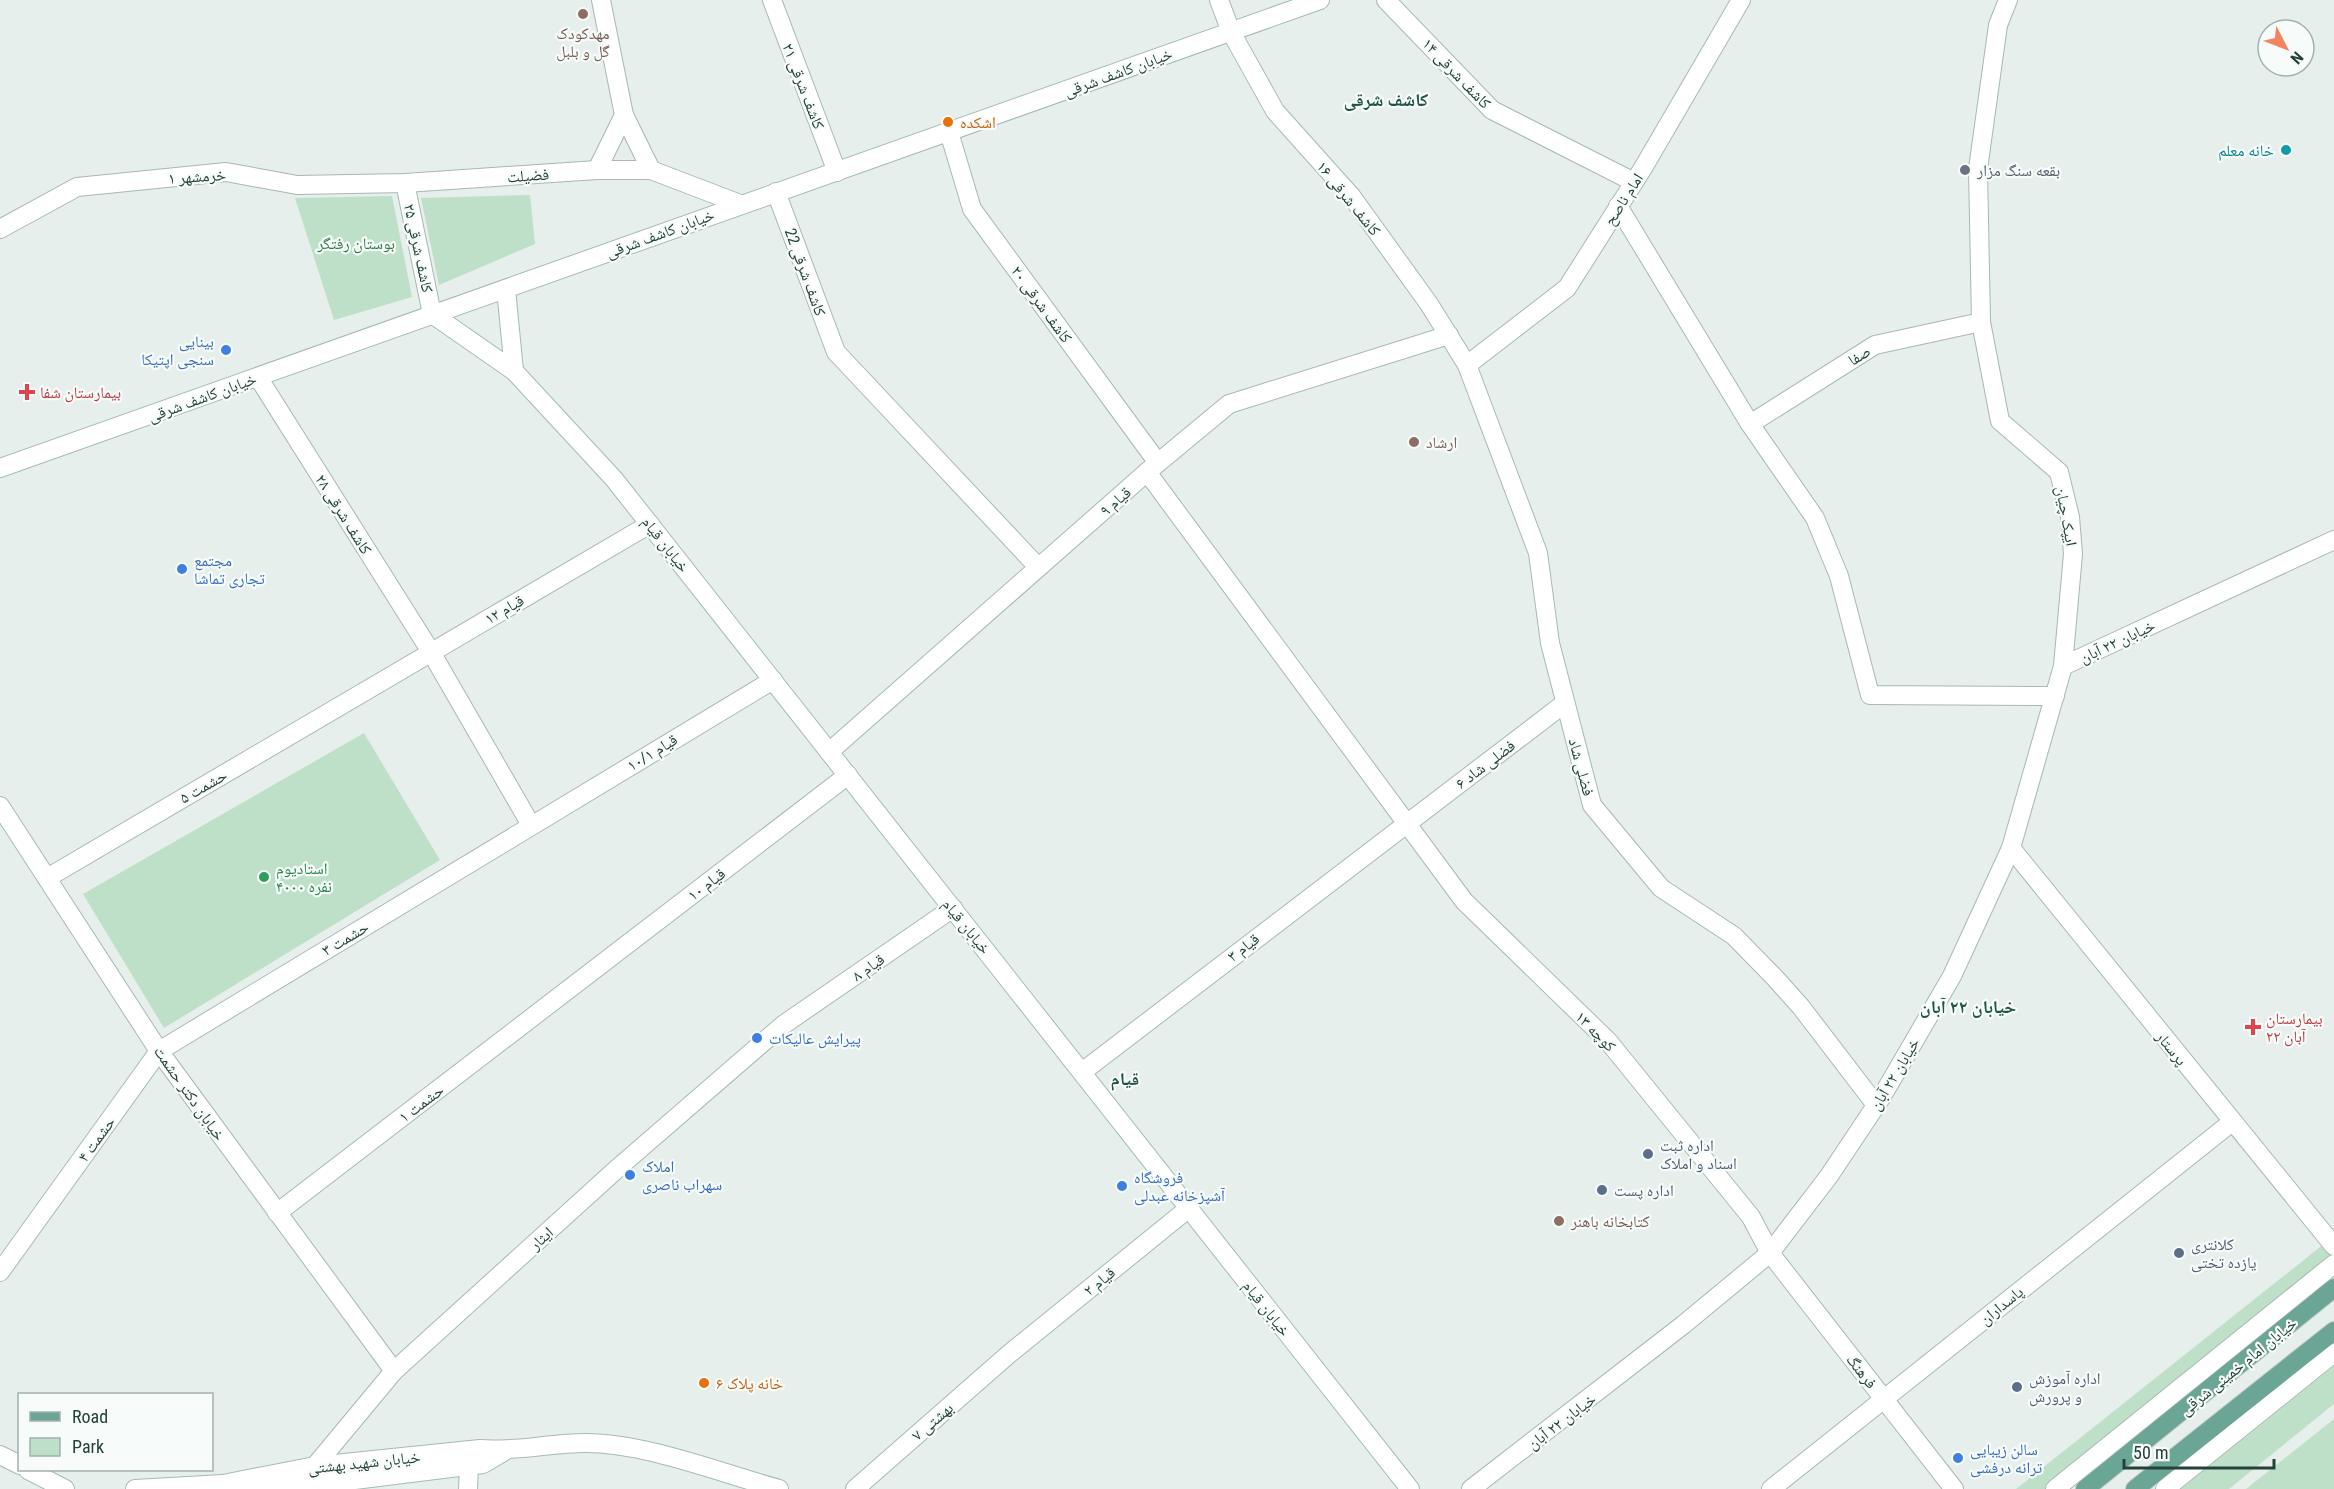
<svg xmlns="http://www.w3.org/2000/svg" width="2334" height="1489" viewBox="0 0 2334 1489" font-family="'Roboto Condensed','Noto Naskh Arabic',sans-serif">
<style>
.green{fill:#bfe0c8}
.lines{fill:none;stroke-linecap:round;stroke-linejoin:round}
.minor-casing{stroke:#a8b8b2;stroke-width:20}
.secondary-casing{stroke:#a4bbb3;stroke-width:20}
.primary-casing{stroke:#c2cac8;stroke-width:20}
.minor{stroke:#fff;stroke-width:18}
.secondary{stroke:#fff;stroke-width:18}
.primary{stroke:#6aa596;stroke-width:18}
.education-dot{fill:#8d6e63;stroke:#f7fbf9;stroke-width:2}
.food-dot{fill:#e8710a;stroke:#f7fbf9;stroke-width:2}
.culture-dot{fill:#0f9aa8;stroke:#f7fbf9;stroke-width:2}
.worship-dot{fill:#6b7280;stroke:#f7fbf9;stroke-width:2}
.shop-dot{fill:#3f7fe0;stroke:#f7fbf9;stroke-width:2}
.health-dot{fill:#e0444e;stroke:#f7fbf9;stroke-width:2}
.leisure-dot{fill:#2e9e5b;stroke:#f7fbf9;stroke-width:2}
.service-dot{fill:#5c6f8a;stroke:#f7fbf9;stroke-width:2}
.labels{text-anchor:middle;stroke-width:4.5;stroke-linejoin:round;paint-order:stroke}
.education-label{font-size:16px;fill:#785e54;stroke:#f7fbf9;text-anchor:start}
.street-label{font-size:16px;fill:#24423a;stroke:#f7fbf9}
.food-label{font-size:16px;fill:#c56008;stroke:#f7fbf9;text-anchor:start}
.culture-label{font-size:16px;fill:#0d838f;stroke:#f7fbf9;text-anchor:end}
.worship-label{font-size:16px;fill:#5b616d;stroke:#f7fbf9;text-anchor:start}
.park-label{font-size:16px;fill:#2d7a4b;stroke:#f7fbf9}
.shop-label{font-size:16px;fill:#366cbe;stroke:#f7fbf9;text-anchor:start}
.health-label{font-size:16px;fill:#be3a42;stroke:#f7fbf9;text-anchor:start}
.leisure-label{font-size:16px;fill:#27864d;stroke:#f7fbf9;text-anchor:start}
.service-label{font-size:16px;fill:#4e5e75;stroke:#f7fbf9;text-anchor:start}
.neighbourhood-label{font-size:18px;font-weight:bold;fill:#1f5548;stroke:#f7fbf9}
</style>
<rect width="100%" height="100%" fill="#e6efeb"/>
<g class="green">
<path d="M530,195L535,244L439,285L421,198Z"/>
<path d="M392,196L412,297L334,320L295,198Z"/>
<path d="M364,733L440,860L164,1028L83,894Z"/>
<path d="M2334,1236V1268L2058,1489H2016Z"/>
<path d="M2334,1366V1404L2229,1489H2181Z"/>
<path d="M2334,1419V1489H2246Z"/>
</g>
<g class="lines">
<g class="minor-casing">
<g id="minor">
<path d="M601,0L624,115L651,170"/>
<path d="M772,0L837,172"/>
<path d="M1219,0L1231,32L1275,111L1352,197L1429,304L1467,365L1538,553L1550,643L1592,805L1661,888L1734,936L1776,979L1801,1007L1876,1105"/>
<path d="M1386,0L1492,110L1634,182"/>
<path d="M949,132L972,209L1158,463"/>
<path d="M597,170L624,115"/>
<path d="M405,183L432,314"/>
<path d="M776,192L836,352L1038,567"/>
<path d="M1618,206L1750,424L1815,518L1839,576L1870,695L2055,696"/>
<path d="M0,229L77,187L226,172L297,185L405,183L597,170H651L740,204"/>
<path d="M1467,365L1567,288L1643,168L1741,0"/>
<path d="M258,377L431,652L531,825"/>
<path d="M1750,424L1875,345L1981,322"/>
<path d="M1147,472L1464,901L1608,1041L1751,1217L1770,1253L1954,1489"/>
<path d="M2063,666L2334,540"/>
<path d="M829,752L1147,472L1229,404L1449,335"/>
<path d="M0,806L159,1051L394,1371"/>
<path d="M2011,848L2334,1246"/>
<path d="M47,878L650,524"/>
<path d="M1082,1072L1565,703"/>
<path d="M277,1213L848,775"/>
<path d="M0,1272L159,1051L773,680"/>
<path d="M315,1466L394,1371L619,1167L783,1025L953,908"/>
<path d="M468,1489L469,1466"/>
<path d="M855,1489L1009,1354L1189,1208"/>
<path d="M1471,1489L1683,1325L1770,1253L1829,1176L1881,1098L1952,976L2011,848L2063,666L2073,554L2070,517L2059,472L2000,421L1981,322L1978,169L1998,25L2008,0"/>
<path d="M1771,1489L2232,1122"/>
</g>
</g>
<g class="secondary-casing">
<g id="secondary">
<path d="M506,289L514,371"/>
<path d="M432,314L514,371L614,479L1410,1489"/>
<path d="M0,468L1320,0"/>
<path d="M0,1455L20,1465"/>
<path d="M28,1470L65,1489"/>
<path d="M223,1484L315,1466L480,1449C516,1452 550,1443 586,1443C645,1443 721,1473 779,1489"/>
<path d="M135,1489L223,1484L289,1486L347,1481L483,1464L505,1451"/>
<path d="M2055,1489L2334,1264"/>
<path d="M2165,1489L2334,1353"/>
</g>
</g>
<g class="primary-casing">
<g id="primary">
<path d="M2085,1489L2334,1288"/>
<path d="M2135,1489L2334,1331"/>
</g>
</g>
<use href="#minor" class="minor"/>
<use href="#secondary" class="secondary"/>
<use href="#primary" class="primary"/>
</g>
<g class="education-dot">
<circle cx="583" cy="14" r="6"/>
<circle cx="1414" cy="442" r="6"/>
<circle cx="1559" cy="1221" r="6"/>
</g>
<g class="food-dot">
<circle cx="948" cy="122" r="6"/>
<circle cx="704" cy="1383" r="6"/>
</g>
<circle class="culture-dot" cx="2286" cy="150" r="6"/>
<circle class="worship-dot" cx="1965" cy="170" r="6"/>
<g class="shop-dot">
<circle cx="226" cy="350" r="6"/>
<circle cx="182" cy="569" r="6"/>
<circle cx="757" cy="1038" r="6"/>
<circle cx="630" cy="1175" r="6"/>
<circle cx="1122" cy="1186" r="6"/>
<circle cx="1958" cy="1458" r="6"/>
</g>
<g class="health-dot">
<path d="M24 383h6v6h6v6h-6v6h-6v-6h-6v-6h6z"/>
<path d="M2250 1018h6v6h6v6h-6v6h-6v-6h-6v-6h6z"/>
</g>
<circle class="leisure-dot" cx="264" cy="877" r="6"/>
<g class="service-dot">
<circle cx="1648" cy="1154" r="6"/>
<circle cx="1602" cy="1190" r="6"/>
<circle cx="2179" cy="1253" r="6"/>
<circle cx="2017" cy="1387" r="6"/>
</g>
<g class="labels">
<g class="education-label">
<text x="583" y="39" text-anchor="middle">مهدکودک<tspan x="583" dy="18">گل و بلبل</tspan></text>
<text x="1426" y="448">ارشاد</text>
<text x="1571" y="1227">کتابخانه باهنر</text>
</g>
<g class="street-label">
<text transform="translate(1118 72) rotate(-20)" y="6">خیابان کاشف شرقی</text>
<text transform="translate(1457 73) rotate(46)" y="6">کاشف شرقی ۱۴</text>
<text transform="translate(804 86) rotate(69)" y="6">کاشف شرقی ۲۱</text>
<text transform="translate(528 175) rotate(-4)" y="6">فضیلت</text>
<text transform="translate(197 176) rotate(-4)" y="6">خرمشهر ۱</text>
<text transform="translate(1349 198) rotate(51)" y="6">کاشف شرقی ۱۶</text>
<text transform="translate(1623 199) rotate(-57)" y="6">امام ناصح</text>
<text transform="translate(660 233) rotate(-20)" y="6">خیابان کاشف شرقی</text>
<text transform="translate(419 248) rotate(78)" y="6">کاشف شرقی ۲۵</text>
<text transform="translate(806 272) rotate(70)" y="6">کاشف شرقی 22</text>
<text transform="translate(1042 304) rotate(54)" y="6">کاشف شرقی ۲۰</text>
<text transform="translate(1859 355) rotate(-32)" y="6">صفا</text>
<text transform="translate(202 397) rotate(-20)" y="6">خیابان کاشف شرقی</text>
<text transform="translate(1115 501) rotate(-41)" y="6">قیام ۹</text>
<text transform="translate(344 514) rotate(58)" y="6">کاشف شرقی ۲۸</text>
<text transform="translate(2067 516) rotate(80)" y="6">ایپک چیان</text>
<text transform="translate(666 544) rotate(52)" y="6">خیابان قیام</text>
<text transform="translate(504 609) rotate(-30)" y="6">قیام ۱۲</text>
<text transform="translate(2117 641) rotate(-25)" y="6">خیابان ۲۲ آبان</text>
<text transform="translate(652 752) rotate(-31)" y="6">قیام ۱۰/۱</text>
<text transform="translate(1485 764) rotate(-37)" y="6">فضلی شاد ۶</text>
<text transform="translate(1582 767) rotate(75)" y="6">فضلی شاد</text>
<text transform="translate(203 786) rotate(-30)" y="6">حشمت ۵</text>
<text transform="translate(706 884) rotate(-37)" y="6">قیام ۱۰</text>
<text transform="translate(967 926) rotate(51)" y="6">خیابان قیام</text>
<text transform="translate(345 938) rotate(-31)" y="6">حشمت ۳</text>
<text transform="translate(1243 947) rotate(-37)" y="6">قیام ۳</text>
<text transform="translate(868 967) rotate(-35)" y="6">قیام ۸</text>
<text transform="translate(1596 1031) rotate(45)" y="6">کوچه ۱۳</text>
<text transform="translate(2172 1048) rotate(51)" y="6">پرستار</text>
<text transform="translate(1894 1074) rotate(-59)" y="6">خیابان ۲۲ آبان</text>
<text transform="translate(190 1093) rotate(55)" y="6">خیابان دکتر حشمت</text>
<text transform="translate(421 1103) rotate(-37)" y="6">حشمت ۱</text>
<text transform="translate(96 1139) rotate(-54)" y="6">حشمت ۴</text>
<text transform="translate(541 1238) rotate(-42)" y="6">ایثار</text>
<text transform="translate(1099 1281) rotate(-39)" y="6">قیام ۲</text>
<text transform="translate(2001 1305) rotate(-39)" y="6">پاسداران</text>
<text transform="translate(1267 1308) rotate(52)" y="6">خیابان قیام</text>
<text transform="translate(2238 1366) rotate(-39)" y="6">خیابان امام خمینی شرقی</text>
<text transform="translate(1862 1371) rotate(52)" y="6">فرهنگ</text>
<text transform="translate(932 1421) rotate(-41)" y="6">بهشتی ۷</text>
<text transform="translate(1561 1421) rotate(-37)" y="6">خیابان ۲۲ آبان</text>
<text transform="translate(364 1462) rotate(-6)" y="6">خیابان شهید بهشتی</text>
</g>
<g class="food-label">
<text x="960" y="128">اشکده</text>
<text x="716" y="1389">خانه پلاک ۶</text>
</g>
<g class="culture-label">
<text x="2274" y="156">خانه معلم</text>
</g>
<g class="worship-label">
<text x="1977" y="176">بقعه سنگ مزار</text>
</g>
<g class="park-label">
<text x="356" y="249">بوستان رفتگر</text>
</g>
<g class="shop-label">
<text x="214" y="347" text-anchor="end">بینایی<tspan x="214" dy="18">سنجی اپتیکا</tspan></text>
<text x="194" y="566">مجتمع<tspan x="194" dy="18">تجاری تماشا</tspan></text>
<text x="769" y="1044">پیرایش عالیکات</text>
<text x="642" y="1172">املاک<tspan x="642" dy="18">سهراب ناصری</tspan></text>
<text x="1134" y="1183">فروشگاه<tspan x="1134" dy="18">آشپزخانه عبدلی</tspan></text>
<text x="1970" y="1455">سالن زیبایی<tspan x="1970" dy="18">ترانه درفشی</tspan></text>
</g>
<g class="health-label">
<text x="40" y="398">بیمارستان شفا</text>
<text x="2266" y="1024">بیمارستان<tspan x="2266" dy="18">۲۲ آبان</tspan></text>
</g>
<g class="leisure-label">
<text x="276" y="874">استادیوم<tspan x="276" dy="18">۴۰۰۰ نفره</tspan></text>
</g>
<g class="service-label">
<text x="1660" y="1151">اداره ثبت<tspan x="1660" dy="18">اسناد و املاک</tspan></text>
<text x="1614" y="1196">اداره پست</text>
<text x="2191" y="1250">کلانتری<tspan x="2191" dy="18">یازده تختی</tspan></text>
<text x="2029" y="1384">اداره آموزش<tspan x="2029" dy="18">و پرورش</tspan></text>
</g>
<g class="neighbourhood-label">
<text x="1386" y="106">کاشف شرقی</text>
<text x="1968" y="1013">خیابان ۲۲ آبان</text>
<text x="1125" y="1085">قیام</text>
</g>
</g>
<rect x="18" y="1393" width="195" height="78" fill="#f7fbf9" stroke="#a3b1ad" stroke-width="1.5"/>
<rect x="30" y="1412" width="30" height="9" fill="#6aa596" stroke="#a3b1ad" stroke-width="1.5"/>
<text x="72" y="1423" font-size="18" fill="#24423a">Road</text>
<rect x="30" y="1438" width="30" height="18" fill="#bfe0c8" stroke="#a3b1ad" stroke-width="1.5"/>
<text x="72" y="1453" font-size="18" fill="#24423a">Park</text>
<g transform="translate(2286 48) rotate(132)"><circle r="28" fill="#f7fbf9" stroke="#a3b1ad" stroke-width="1.5"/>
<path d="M0-4.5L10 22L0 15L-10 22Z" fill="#f4845f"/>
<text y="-9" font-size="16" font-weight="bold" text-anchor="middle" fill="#24423a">N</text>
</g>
<path d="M2124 1459v9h150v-9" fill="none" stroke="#24423a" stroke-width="3"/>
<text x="2133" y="1459" font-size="18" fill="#24423a" stroke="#f7fbf9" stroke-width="4.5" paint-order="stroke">50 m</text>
</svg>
